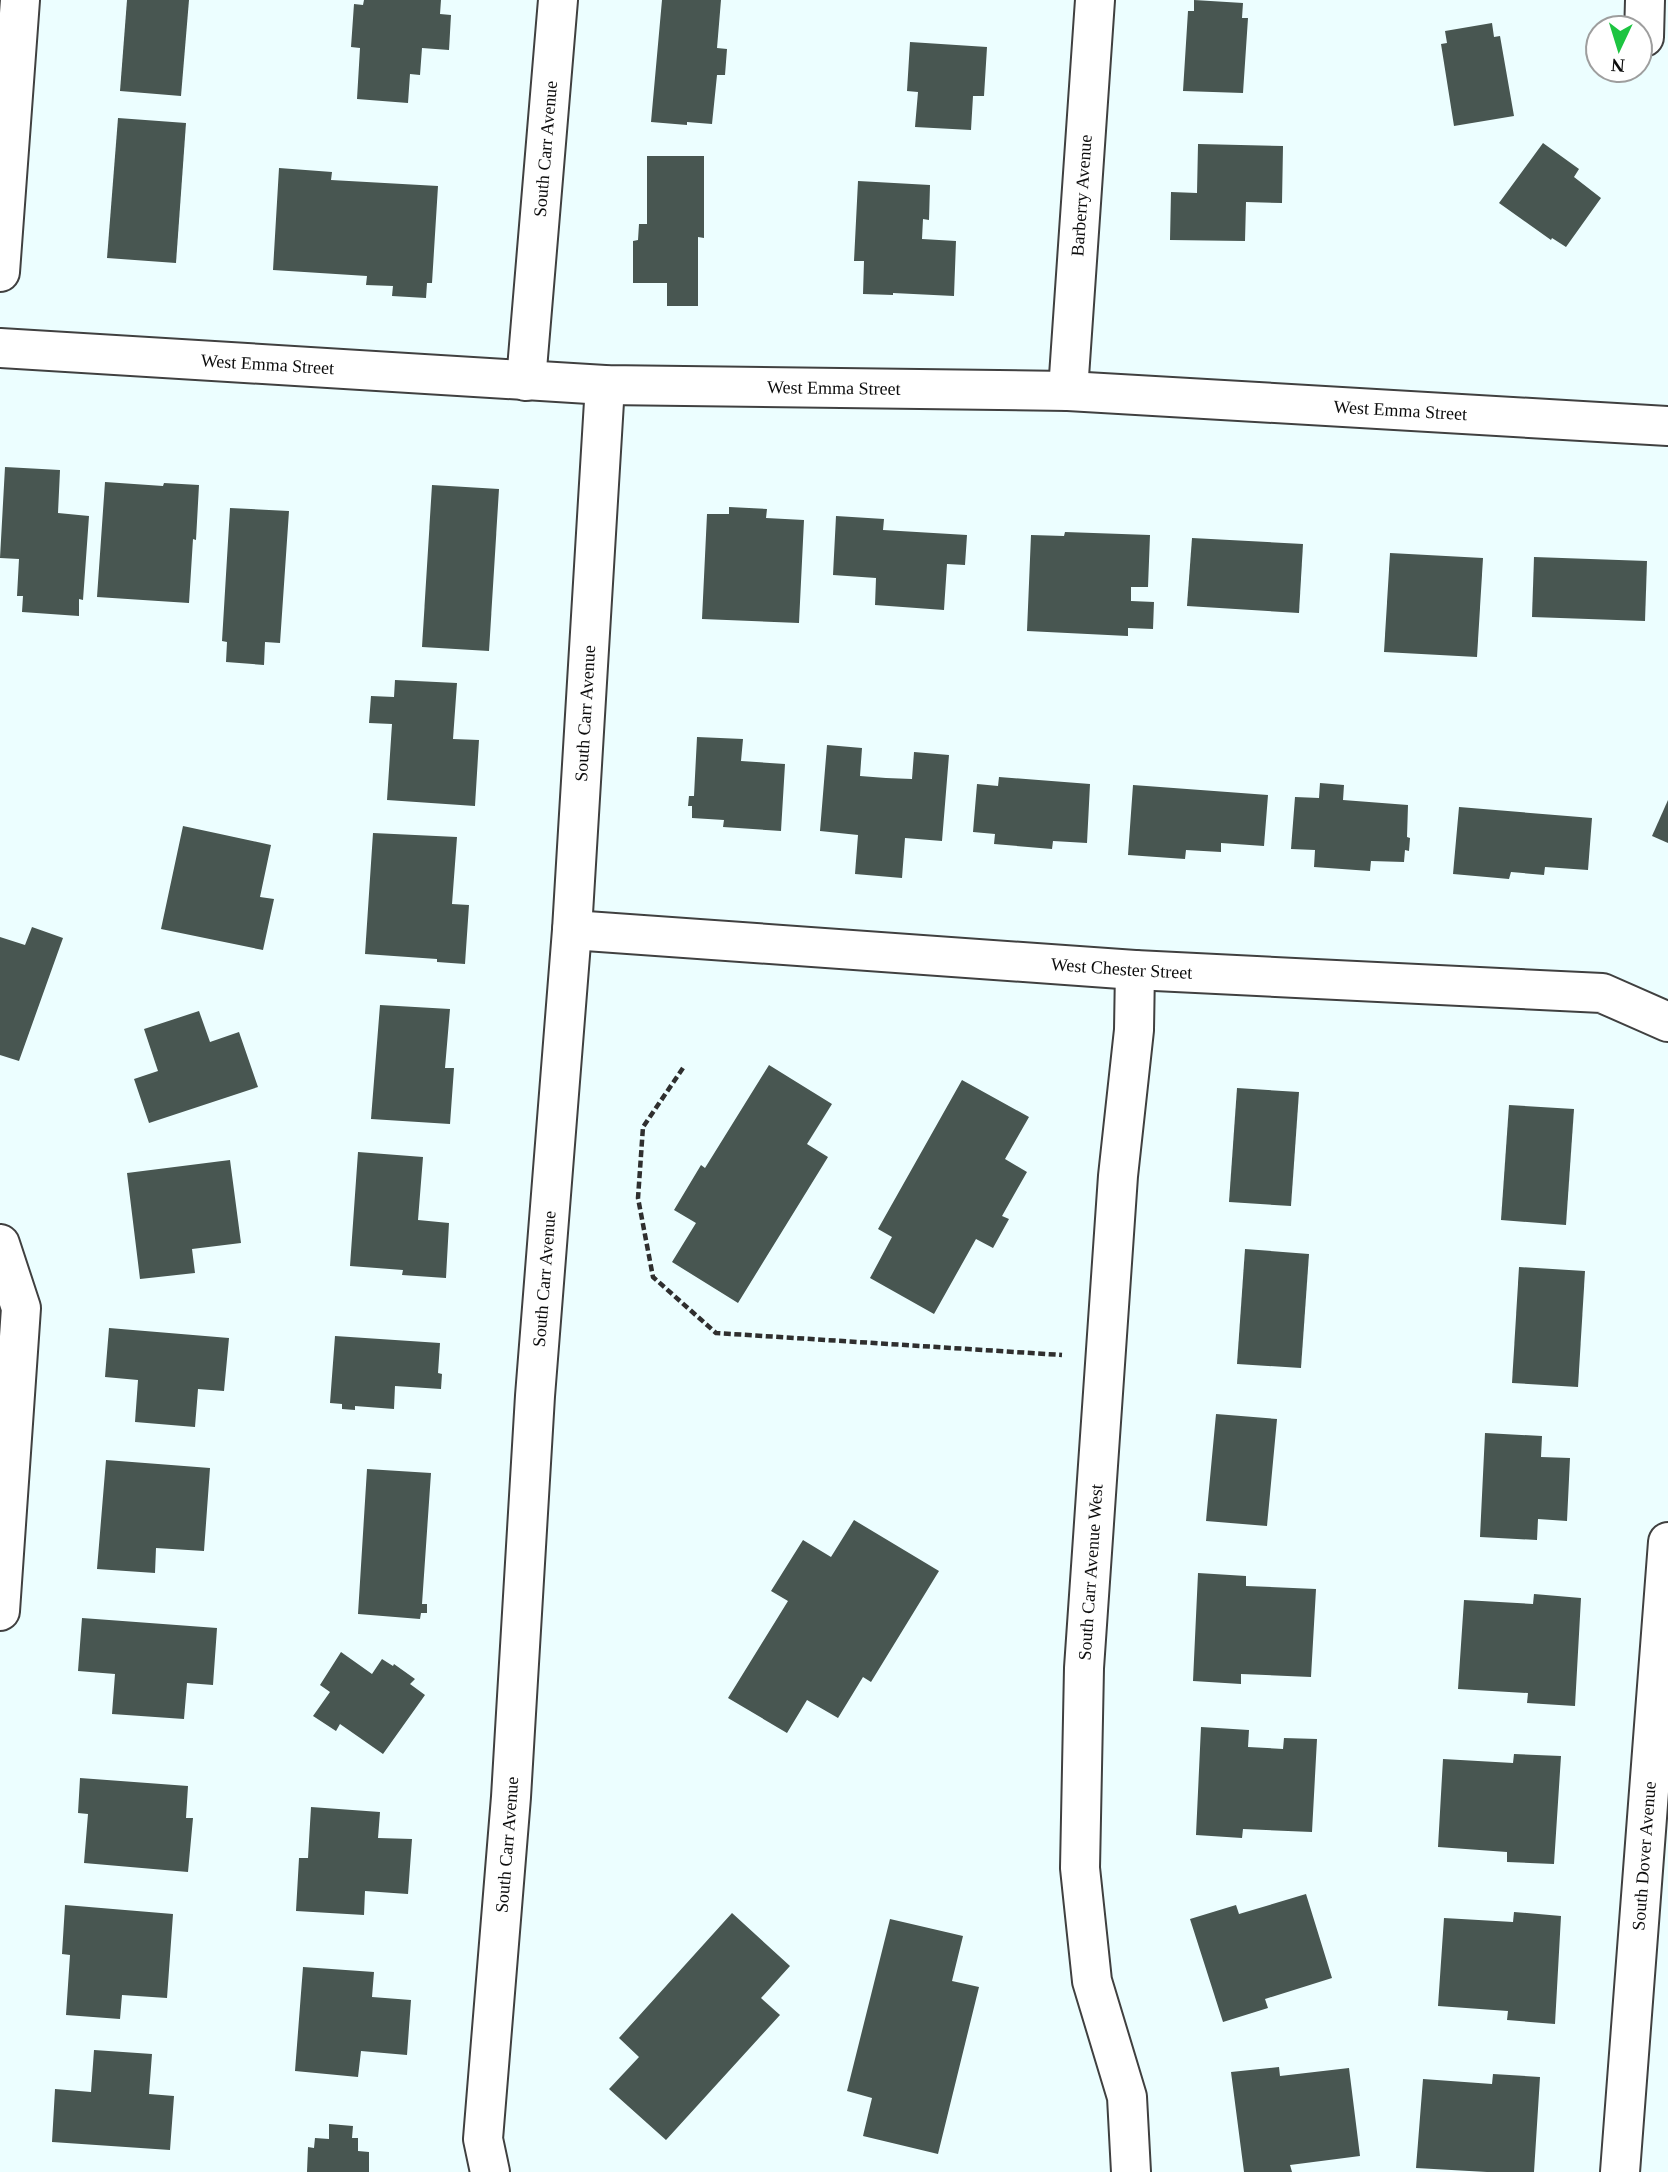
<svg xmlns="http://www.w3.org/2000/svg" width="1668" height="2172" viewBox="0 0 1668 2172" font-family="Georgia,serif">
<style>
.building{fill:#485651}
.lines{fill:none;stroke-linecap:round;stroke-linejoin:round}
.minor-casing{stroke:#404040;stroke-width:42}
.path{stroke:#2f2f2f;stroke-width:4.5;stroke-dasharray:7 3.5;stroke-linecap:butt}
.minor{stroke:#fff;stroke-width:38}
.labels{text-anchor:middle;stroke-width:7;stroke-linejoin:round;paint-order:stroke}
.street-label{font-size:18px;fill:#0d0d0d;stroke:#fff}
</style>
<rect width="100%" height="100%" fill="#ecfeff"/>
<g class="building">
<path d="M127,0H189L181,96L120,91Z"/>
<path d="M364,0H441L440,14L451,15L449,50L422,48L420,75L410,74L408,103L357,99L360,48L351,47L354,4L363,5Z"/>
<path d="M662,0H721L717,48L727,49L725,75H717L712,124L687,122V125L651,122Z"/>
<path d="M1194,0L1243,3L1242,18H1248L1243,93L1183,91L1188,11H1194Z"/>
<path d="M1492,23L1494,37L1500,36L1514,116L1454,126L1441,44L1447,43L1445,31Z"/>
<path d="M910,42L987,47L984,96H973L971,130L915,127L918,92L907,91Z"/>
<path d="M118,118L186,123L176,263L107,258Z"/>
<path d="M1543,143L1579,169L1574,177L1601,198L1566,247L1552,238L1551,240L1499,203Z"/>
<path d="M1198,144L1283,146L1282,203L1246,202L1245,241L1170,240L1171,192L1197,193Z"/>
<path d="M647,156H704V238L698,237V306H667V283H633V241L638,240L639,224H647Z"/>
<path d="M279,168L332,172L331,180L438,186L432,283H427L426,298L392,296L393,286L366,285L367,276L273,270Z"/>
<path d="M858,181L930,185L929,220L923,219L922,239L956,241L954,296L893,293V295L863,294L864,261H854Z"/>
<path d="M5,467L60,470L58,513L89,516L83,600L79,599V616L22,612L23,596H17L19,559L0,558Z"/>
<path d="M105,482L163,486L164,483L199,485L196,540L193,539L189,603L97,597Z"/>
<path d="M432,485L499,489L489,651L422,647Z"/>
<path d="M729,507L767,509L766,518L804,520L799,623L702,619L707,514H729Z"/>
<path d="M230,508L289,511L280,643L265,642L264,665L226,662L227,642L222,641Z"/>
<path d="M836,516L884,519L883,530L967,535L965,565L947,564L944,610L875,605L876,578L833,575Z"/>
<path d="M1065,532L1150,535L1148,587H1131V601L1154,602L1153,629L1128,628V636L1027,631L1031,535L1064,536Z"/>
<path d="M1192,538L1303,544L1299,613L1187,606Z"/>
<path d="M1390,553L1483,558L1477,657L1384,652Z"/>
<path d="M1534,557L1647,561L1645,621L1532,617Z"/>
<path d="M395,680L457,683L453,739L479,740L475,806L387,800L392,724L369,723L371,696L394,697Z"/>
<path d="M697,737L743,739L741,761L785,764L781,831L723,827L724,820L692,818V806H688L689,796H694Z"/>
<path d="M827,745L862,748L860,776L886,778L912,779L914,752L949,755L942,841L905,838L902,878L855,874L858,835L820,831Z"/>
<path d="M999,777L1090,784L1087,843L1053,841L1052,849L994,844L995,834L973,832L977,784L998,786Z"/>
<path d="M1320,783L1344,785L1343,800L1408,805L1407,837L1410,838L1409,851L1405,850L1404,862L1371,861L1370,871L1314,867L1315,850L1291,849L1295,797L1319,798Z"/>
<path d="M1133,785L1268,795L1264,846L1221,843V852L1186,850L1185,859L1128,855Z"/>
<path d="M1668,800V843L1652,836Z"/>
<path d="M1459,807L1592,818L1588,870L1545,867L1544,875L1511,872L1509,879L1453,874Z"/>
<path d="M183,826L271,845L260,897L274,899L263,950L161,929Z"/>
<path d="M373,833L457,837L452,904L469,905L465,964L437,962V959L365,954Z"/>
<path d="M32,927L63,938L19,1061L0,1055V937L25,945Z"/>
<path d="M380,1005L450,1009L445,1068H454L450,1124L371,1119Z"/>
<path d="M199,1011L210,1042L239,1032L258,1087L149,1123L134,1079L158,1071L144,1029Z"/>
<path d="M769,1065L832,1104L807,1144L828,1157L738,1303L672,1262L696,1223L674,1210L701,1165L705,1168Z"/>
<path d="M962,1080L1029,1117L1005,1159L1027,1172L1002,1216L1009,1219L993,1248L976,1239L934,1314L870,1278L892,1237L878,1229Z"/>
<path d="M1237,1088L1299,1092L1291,1206L1229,1202Z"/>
<path d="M1509,1105L1574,1109L1566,1225L1501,1220Z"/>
<path d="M358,1152L423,1157L418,1220L449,1223L446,1278L402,1275L403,1270L350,1266Z"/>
<path d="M230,1160L241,1243L192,1249L195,1273L140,1279L127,1173Z"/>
<path d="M1245,1249L1309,1254L1301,1368L1237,1364Z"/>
<path d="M1519,1267L1585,1271L1578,1387L1512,1383Z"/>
<path d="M109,1328L229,1338L224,1391L198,1389L195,1427L135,1422L138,1380L105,1377Z"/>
<path d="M335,1336L440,1343L438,1373L442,1374L441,1389L395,1386L394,1409L355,1406V1410L342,1409V1404L330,1403Z"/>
<path d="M1216,1414L1277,1419L1267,1526L1206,1521Z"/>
<path d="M1485,1433L1542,1436L1541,1457L1570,1458L1567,1521L1538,1519L1537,1540L1480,1537Z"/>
<path d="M106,1460L210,1468L204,1551L156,1548L155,1573L97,1569Z"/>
<path d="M367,1469L431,1473L422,1604H427V1613H421L420,1619L358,1614Z"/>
<path d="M854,1520L939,1571L871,1682L863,1677L838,1718L807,1700L787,1733L728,1698L788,1601L771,1591L803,1540L831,1557Z"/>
<path d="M1198,1573L1246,1576V1586L1316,1589L1311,1677L1241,1674V1684L1193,1681Z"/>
<path d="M1534,1594L1581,1598L1575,1706L1527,1703L1528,1693L1458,1689L1464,1600L1533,1604Z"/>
<path d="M82,1618L217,1628L213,1685L187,1683L184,1719L112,1714L115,1674L78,1671Z"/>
<path d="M341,1652L372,1674L382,1659L393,1666L394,1664L415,1679L410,1684L425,1695L383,1754L340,1724L336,1731L313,1716L330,1692L320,1685Z"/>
<path d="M1201,1727L1249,1730L1248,1747L1283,1749L1284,1738L1317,1739L1312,1832L1243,1829L1242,1838L1196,1835Z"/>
<path d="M1514,1754L1561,1756L1554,1864L1507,1862V1852L1438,1847L1443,1759L1513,1763Z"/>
<path d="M80,1778L188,1786L186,1818H193L188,1872L84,1863L88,1814L78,1813Z"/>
<path d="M311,1807L380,1812L378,1838L412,1839L408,1894L365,1891L364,1915L296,1911L299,1858H308Z"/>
<path d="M1306,1894L1332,1978L1265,1999L1268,2008L1223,2022L1190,1919L1236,1905L1239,1914Z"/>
<path d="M65,1905L173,1914L167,1998L122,1995L120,2019L66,2015L70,1955L62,1954Z"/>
<path d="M1514,1912L1561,1916L1555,2024L1507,2020L1508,2011L1438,2006L1444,1918L1513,1922Z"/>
<path d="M732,1913L790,1966L761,1998L780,2015L666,2140L609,2089L639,2057L619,2038Z"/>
<path d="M890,1919L963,1936L952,1981L979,1987L938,2154L863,2136L872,2098L847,2091Z"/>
<path d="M303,1967L374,1972L372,1997L411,2000L407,2055L361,2051L358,2077L295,2071Z"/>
<path d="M94,2050L152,2054L149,2094L174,2096L170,2150L52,2142L55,2089L91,2092Z"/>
<path d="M1279,2067L1280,2076L1349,2068L1360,2156L1290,2165L1292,2172H1244L1231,2072Z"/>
<path d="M1493,2074L1540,2077L1534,2172H1487L1416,2168L1423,2079L1492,2084Z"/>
<path d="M329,2124L353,2126L352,2138H358V2151L369,2152V2172H307L308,2147L314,2148L315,2138L329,2139Z"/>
</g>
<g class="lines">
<g class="minor-casing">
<g id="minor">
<path d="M1644,37L1645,0"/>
<path d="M0,272L20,0"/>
<path id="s1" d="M0,348L605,385L1068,391L1668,426"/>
<path id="s2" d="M526,381L558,0"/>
<path id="s3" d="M1068,391L1095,0"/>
<path id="s4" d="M572,930L1135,970L1602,993L1668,1022"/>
<path d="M0,1244L21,1308L0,1611"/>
<path id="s5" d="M490,2172L483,2139L511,1797L535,1396L572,930L605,385"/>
<path id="s6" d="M1131,2172L1127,2097L1092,1981L1080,1868L1084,1668L1118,1176L1134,1030L1135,970"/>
<path id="s7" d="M1620,2172L1668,1542"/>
</g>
</g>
<path class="path" d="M683,1068L643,1127L638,1198L653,1277L716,1333L1062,1355"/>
<use href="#minor" class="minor"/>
</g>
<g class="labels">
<g class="street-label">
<text dy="6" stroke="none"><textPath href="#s2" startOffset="233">South Carr Avenue</textPath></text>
<text dy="6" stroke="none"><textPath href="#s3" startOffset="196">Barberry Avenue</textPath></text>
<text dy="6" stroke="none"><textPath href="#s1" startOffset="268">West Emma Street</textPath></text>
<text dy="6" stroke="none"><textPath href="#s1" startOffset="835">West Emma Street</textPath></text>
<text dy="6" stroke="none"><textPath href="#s1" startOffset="1402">West Emma Street</textPath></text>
<text dy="6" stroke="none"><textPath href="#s5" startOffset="1463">South Carr Avenue</textPath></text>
<text dy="6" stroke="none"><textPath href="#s4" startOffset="551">West Chester Street</textPath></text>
<text dy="6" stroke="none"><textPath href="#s5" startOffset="896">South Carr Avenue</textPath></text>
<text dy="6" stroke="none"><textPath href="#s6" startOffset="606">South Carr Avenue West</textPath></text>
<text dy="6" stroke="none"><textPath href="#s5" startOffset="329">South Carr Avenue</textPath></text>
<text dy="6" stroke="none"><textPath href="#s7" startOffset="317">South Dover Avenue</textPath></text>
</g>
</g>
<g transform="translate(1619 49) rotate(184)"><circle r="33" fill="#ffffff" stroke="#9e9e9e" stroke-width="2"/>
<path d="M0-5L12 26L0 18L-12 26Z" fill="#1dc441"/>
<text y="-10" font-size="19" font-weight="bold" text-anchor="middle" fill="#0d0d0d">N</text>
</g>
</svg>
